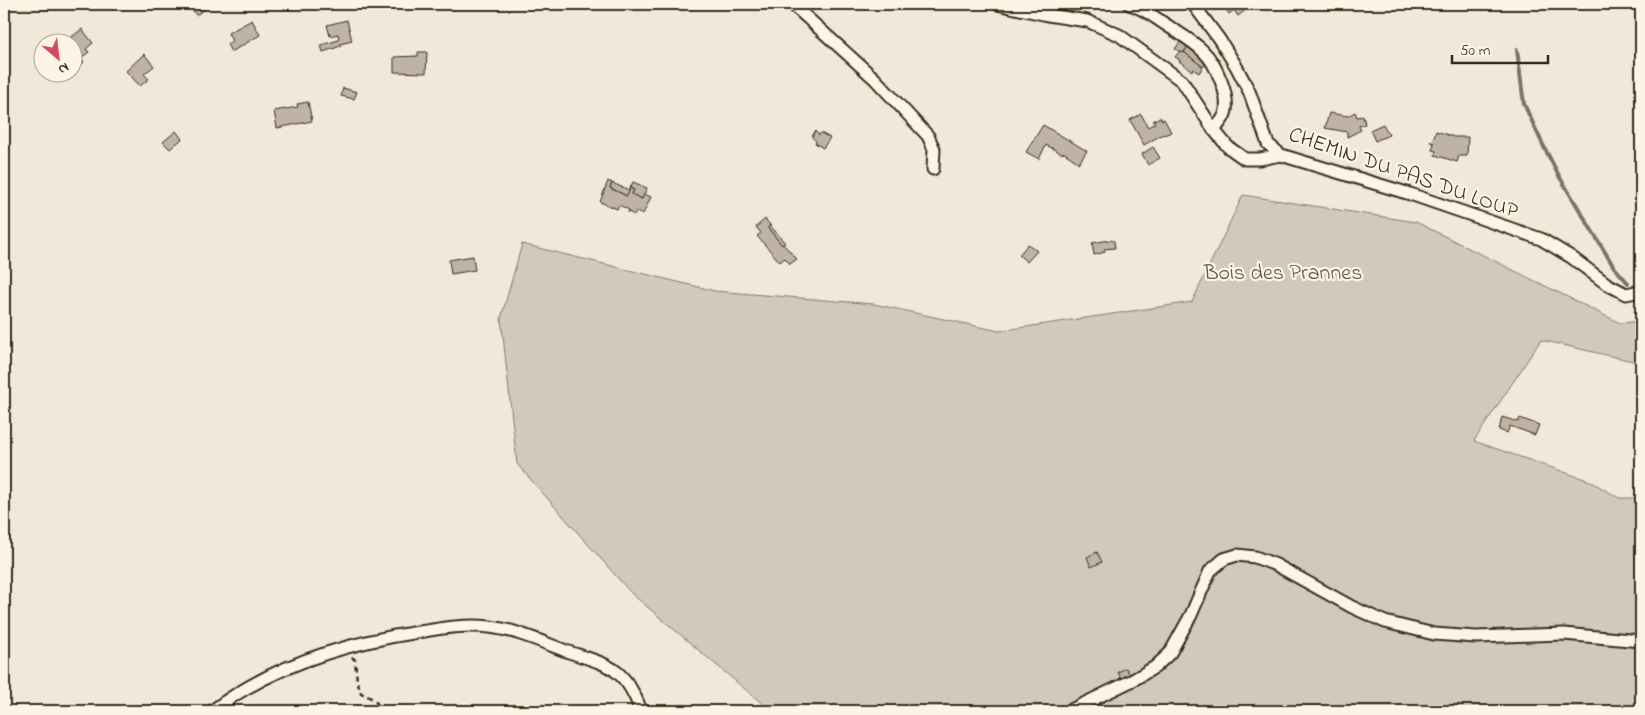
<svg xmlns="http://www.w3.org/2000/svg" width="1645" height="715" viewBox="0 0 1645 715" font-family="'Indie Flower',sans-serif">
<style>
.green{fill:#d2c9ba;stroke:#867a6c}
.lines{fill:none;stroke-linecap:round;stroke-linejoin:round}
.stream{stroke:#7e7163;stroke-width:4}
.building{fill:#beb3a4;stroke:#3b2a1e}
.street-casing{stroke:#3b2a1e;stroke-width:15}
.path{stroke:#3b2a1e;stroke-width:2.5;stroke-dasharray:5 4;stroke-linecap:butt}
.street{stroke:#fcf5e5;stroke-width:11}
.labels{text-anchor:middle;stroke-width:4.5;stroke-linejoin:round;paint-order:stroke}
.street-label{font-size:22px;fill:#3b2a1e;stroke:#fcf5e5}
.park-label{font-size:22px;fill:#615245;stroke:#fcf5e5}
</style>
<rect width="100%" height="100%" fill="#f0e9d9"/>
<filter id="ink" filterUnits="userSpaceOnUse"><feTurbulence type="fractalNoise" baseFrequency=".02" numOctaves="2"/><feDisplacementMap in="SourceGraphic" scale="10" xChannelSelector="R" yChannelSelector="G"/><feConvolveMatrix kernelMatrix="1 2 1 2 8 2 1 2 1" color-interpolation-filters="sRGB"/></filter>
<g filter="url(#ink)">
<path class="green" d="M1243,195L1416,222L1620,323L1641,321V363L1541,340L1474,441L1590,481L1619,498H1641V711H771L632,594L517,464L501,318L522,244L715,291L874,304L999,331L1192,302Z"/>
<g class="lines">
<path class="stream" d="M1517,50L1524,104L1543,145L1559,176L1614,267L1628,283"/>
</g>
<g class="building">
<path d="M188,4H213L196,15Z"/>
<path d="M1225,4H1253L1238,16L1234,10L1229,14L1225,7L1226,6Z"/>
<path d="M252,20L260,35L231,52L227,44L232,41L228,33Z"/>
<path d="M347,20L352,41L340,44L341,46L323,52L321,45L339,40L338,34L330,36L327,25Z"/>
<path d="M82,29L93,43L86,49L89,52L81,58L84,62L72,71V42H65Z"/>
<path d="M1182,39L1189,45L1183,53L1175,49Z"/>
<path d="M1189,45L1209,60L1203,67L1184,52Z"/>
<path d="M1180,51L1183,53L1184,52L1203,67L1199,73L1193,69L1192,71L1179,61L1180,60L1175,57Z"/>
<path d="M418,52H427L426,73L394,72V57L418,56Z"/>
<path d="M144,54L154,66L144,74L149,79L140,86L126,71Z"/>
<path d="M48,72H70L68,74L49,77Z"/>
<path d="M343,88L357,92L354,99L341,96Z"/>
<path d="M308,102L312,121L277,128L274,111L298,107L297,104Z"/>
<path d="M1355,112L1357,117L1363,116L1365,124L1359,126L1361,130L1347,137V132L1325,128L1329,113L1348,116Z"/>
<path d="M1141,114L1148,127L1155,123L1153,121L1160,117L1162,120L1164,119L1171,132L1164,135L1163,134L1144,145L1130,120Z"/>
<path d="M1383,124L1389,135L1375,141L1370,130Z"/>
<path d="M1043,125L1087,151L1079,163L1063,152V154L1046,145L1039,159L1026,152Z"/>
<path d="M176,131L182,139L170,149L163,142Z"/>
<path d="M815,131L819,135L821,133L830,138L823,148L815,143L816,141L812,137Z"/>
<path d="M1436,131L1454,137H1468L1467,156H1459L1457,162L1435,155L1436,151L1432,150L1434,143L1430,142L1434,138Z"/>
<path d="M1153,147L1160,158L1148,165L1142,154Z"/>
<path d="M608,181L612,183L610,188L627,196L630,188L634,190L632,194L642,199L644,194L651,197L643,214L636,211L635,215L628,212L629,210L619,205L617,209L600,202Z"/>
<path d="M633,182L647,188L642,199L632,194L634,190L630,188Z"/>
<path d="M612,183L629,190L627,196L610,188Z"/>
<path d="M765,219L770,225L768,228L797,259L790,264L785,258L780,262L757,236L761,233L756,227Z"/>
<path d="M770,225L785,243L782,245L768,228Z"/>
<path d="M1110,240L1114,241L1115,248L1104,249L1105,252L1094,255L1092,243Z"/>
<path d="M1028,244L1037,251L1027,262L1019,255Z"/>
<path d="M473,256L475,270L451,274L449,260Z"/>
<path d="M1502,417L1518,422L1520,418L1539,425L1535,435L1510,426L1507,433L1499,430Z"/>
<path d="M1097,552L1102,562L1091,567L1087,557Z"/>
<path d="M1126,668L1131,676L1122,681L1118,672Z"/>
</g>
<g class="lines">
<g class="street-casing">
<g id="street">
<path d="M792,4L875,79L928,136L934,149L933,169"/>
<path d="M997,4L1048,15L1087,21L1119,35L1182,81L1214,130L1228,147L1245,159H1260L1281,155"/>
<path d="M1129,4C1144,8 1155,18 1168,26C1180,34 1193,41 1203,51C1215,62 1231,97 1225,114C1223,120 1218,125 1214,130"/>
<path d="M1193,4L1219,39L1236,66L1249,91L1268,144L1281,155L1410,194L1541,239L1571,257L1607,284L1626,294L1641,291"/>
<path d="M212,711C271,666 346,643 419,632C442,628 467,624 490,627C516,630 542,642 566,651C608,665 625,666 641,711"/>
<path d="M1069,711L1133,680L1155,667L1170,653L1191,615L1210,571L1224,559L1237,555L1255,557L1276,565L1352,607L1385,622L1434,634L1476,637L1564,634L1641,641"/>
</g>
</g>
<path class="path" d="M352,657L355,660L357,681L361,693L373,699L381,708V711"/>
<use href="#street" class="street"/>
</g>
</g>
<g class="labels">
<g class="street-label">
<text transform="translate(1404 171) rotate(19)" y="8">CHEMIN DU PAS DU LOUP</text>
</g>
<g class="park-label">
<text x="1283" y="279">Bois des Prannes</text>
</g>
</g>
<rect width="1645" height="715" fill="none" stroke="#fcf5e5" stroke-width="20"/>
<rect x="10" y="10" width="1625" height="695" fill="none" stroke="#3b2a1e" stroke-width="2" filter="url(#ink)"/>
<g transform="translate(58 58) rotate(152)"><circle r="24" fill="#fcf5e5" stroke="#afa495"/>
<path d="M0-4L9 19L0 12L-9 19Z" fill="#d1495b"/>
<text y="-8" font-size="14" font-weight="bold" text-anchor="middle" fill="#3b2a1e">N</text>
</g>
<path d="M1452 55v8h96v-8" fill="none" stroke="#3b2a1e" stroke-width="2.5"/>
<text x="1460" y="55" font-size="15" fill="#3b2a1e" stroke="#fcf5e5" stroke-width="4" paint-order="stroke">50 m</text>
</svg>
